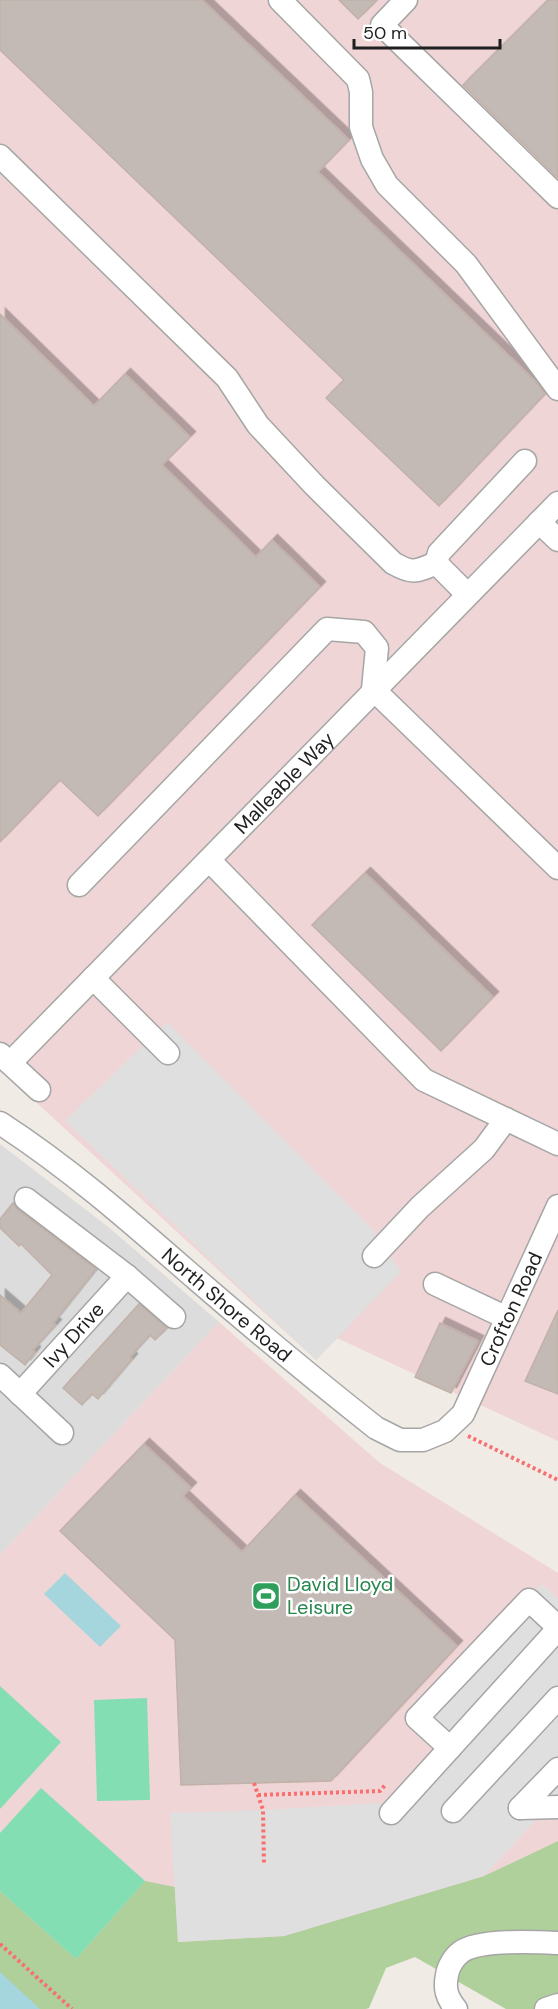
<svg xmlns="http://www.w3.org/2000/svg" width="558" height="2009" viewBox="0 0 558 2009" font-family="'DM Sans',sans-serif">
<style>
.residential{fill:#dddcdc}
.commercial{fill:#f0d5d6}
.forest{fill:#afcf9b}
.pitch{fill:#84deb3}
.parking{fill:#dfdfdf}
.water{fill:#a6d6dd}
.building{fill:#c4bab5;stroke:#c1b1a8;stroke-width:1.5;filter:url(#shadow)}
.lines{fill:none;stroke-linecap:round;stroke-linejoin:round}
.minor-casing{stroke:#a6a6a6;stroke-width:25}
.path{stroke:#f96f6e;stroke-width:4;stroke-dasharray:3 3;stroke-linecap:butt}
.minor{stroke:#fff;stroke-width:22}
.labels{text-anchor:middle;stroke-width:5;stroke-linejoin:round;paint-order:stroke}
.street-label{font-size:20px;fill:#1f1f1f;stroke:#fff}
.leisure-label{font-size:20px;fill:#27864d;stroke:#fff;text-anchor:start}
</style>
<defs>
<filter id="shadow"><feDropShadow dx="5.5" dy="-5.5" stdDeviation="0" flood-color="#0004"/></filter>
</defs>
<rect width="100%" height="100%" fill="#f0ebe5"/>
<path class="residential" d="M0,1144L107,1226L219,1322L0,1555Z"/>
<g class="commercial">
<path d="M0,0H558V1441L337,1338L316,1360L0,1069Z"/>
<path d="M219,1322L380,1463L558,1573V1841L484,1876L117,2008L0,1902V1555Z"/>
</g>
<path class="forest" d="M558,1841V2009H506L415,1957L386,1968L369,2008L366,2009H39L0,1973V1891L76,1959L145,1881L175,1887L178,1942L284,1936L484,1876Z"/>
<g class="pitch">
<path d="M0,1686L61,1742L0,1809Z"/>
<path d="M147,1698L150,1800L97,1801L94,1700Z"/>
<path d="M41,1788L145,1881L76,1959L0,1891V1833Z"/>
</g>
<g class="parking">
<path d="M167,1022L375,1232L401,1272L316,1360L65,1121Z"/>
<path d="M542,1584L558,1599V1807H548L484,1876L284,1936L178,1942L170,1813L263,1810L416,1801L452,1762L408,1722Z"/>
</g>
<g class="water">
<path d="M65,1573L121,1626L100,1647L44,1594Z"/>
<path d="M0,1972L40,2009H0Z"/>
</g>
<g class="building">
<path d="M0,0H202L349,140L318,172L535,381L545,394L439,506L326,398L344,380L0,50Z"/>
<path d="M339,0H377L358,19Z"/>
<path d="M548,0H558V178L463,85Z"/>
<path d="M0,314L94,406L125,374L190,437L162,465L256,557L272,540L320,587L98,816L60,780L0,842Z"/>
<path d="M365,873L493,997L441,1051L312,925Z"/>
<path d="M13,1203L18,1210L96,1269L53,1323L56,1325L33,1350L35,1352L25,1365L0,1345V1295L21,1313L52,1275L21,1244L19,1246L0,1228V1219Z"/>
<path d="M139,1304L167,1328L155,1340L150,1335L130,1357L132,1359L98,1399L92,1394L82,1405L63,1388Z"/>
<path d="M558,1310V1394L525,1381Z"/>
<path d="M440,1323L478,1341L451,1393L415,1377Z"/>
<path d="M144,1444L191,1488L183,1496L242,1552L295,1495L457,1646L331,1781L181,1785L175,1640L60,1531Z"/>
</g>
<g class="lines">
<g class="minor-casing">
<g id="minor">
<path d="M280,0L358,79L361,92V127L372,159L387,185L466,264L558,389"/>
<path d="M406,0L382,25L558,197"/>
<path d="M0,156L227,378L258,425L315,486L393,563C412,574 416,572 436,563"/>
<path d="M539,522L558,540"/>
<path d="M467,594L436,563L439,553L525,461"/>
<path d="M209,860L424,1080L558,1144"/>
<path d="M79,885L327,629L364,632L377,648L373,689L558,868"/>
<path d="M93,978L168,1053"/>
<path d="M0,1054L39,1090"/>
<path id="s1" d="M10,1063L558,503"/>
<path id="s2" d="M0,1123C71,1169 133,1224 196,1279C255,1330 315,1380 376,1428L400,1440H423L445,1431L463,1414L558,1206"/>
<path d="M26,1199L127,1276L174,1317"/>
<path d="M374,1256L420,1207L484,1149L506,1119"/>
<path d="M435,1284L507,1318"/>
<path d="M0,1375L62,1433"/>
<path id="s3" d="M20,1394L127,1276"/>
<path d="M450,1748L417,1718L529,1600L558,1627"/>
<path d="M520,1808L558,1769"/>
<path d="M520,1808L558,1807"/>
<path d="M453,1811L558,1698"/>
<path d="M391,1813L558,1629"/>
<path d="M456,2009C447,1998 444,1989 447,1975C448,1967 454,1957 461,1952C479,1939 536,1942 558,1943"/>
<path d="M546,2009L558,2005"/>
</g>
</g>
<g class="path">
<path d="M468,1436L558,1480"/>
<path d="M254,1783L263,1810L264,1865"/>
<path d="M258,1795L380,1791L386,1784"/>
<path d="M0,1944L72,2009"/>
</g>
<use href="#minor" class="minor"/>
</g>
<defs>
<g id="stadium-square" transform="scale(1.5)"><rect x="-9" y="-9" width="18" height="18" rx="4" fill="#2e9e5b" stroke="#fff"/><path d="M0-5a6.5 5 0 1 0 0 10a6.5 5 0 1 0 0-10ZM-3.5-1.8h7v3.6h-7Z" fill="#fff"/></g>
</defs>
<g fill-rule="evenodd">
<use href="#stadium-square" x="266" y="1596"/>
</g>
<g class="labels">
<g class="street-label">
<text dy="7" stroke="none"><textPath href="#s1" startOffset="392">Malleable Way</textPath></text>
<text dy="7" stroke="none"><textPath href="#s2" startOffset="291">North Shore Road</textPath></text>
<text dy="7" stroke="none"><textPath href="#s2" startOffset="698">Crofton Road</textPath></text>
<text dy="7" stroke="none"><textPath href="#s3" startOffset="80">Ivy Drive</textPath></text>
</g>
<g class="leisure-label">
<text x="287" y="1591">David Lloyd<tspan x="287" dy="23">Leisure</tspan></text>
</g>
</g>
<path d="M354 39v9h146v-9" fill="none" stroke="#1f1f1f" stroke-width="3"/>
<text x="363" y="39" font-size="18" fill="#1f1f1f" stroke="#ffffff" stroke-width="4.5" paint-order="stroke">50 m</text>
</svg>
